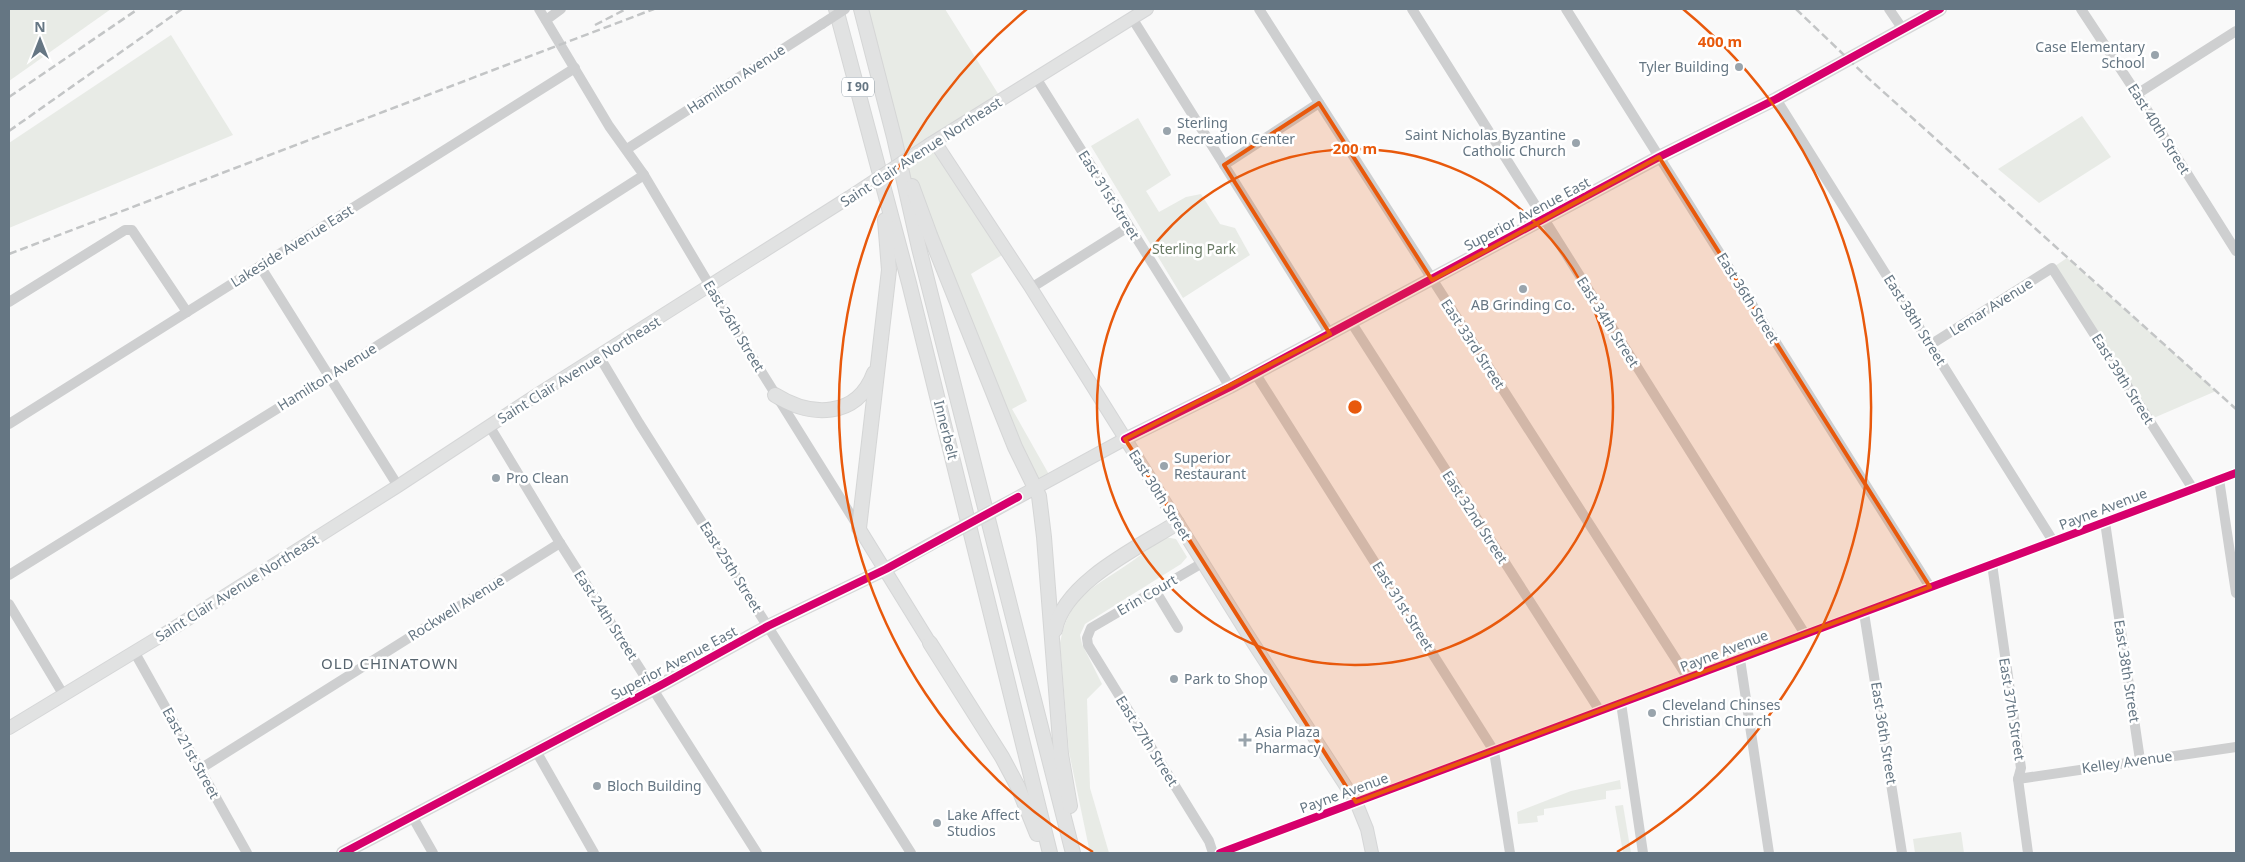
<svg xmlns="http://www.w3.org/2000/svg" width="2245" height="862" viewBox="0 0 2245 862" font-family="'Noto Sans',sans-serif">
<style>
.green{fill:#e8ebe6}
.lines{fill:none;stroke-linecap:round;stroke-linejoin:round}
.major-casing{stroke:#d5d6d7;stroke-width:14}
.highway-casing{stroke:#d5d6d6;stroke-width:16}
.minor{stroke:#cecfd0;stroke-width:10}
.major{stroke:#e1e2e2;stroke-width:12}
.highway{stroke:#e1e2e2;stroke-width:14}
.rail{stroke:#c3c5c6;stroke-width:2.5;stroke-dasharray:8 4;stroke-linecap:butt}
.major-bridge-casing{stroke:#d5d6d7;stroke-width:14;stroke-linecap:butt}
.minor-bridge{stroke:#cecfd0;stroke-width:10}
.major-bridge{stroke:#e1e2e2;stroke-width:12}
.cycleway-casing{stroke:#fff;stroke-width:11}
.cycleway{stroke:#d6006c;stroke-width:8}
.marked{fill:#e8590c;fill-opacity:0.2;stroke:#e8590c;stroke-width:4;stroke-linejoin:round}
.ring{fill:none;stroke:#e8590c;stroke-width:2.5}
.poi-dot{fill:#99a4ac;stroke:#fff;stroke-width:2}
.labels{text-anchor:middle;stroke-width:5;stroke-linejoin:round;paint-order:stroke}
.shield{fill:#fff;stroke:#939fa8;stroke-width:1}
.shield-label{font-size:12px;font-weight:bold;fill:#657683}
.poi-label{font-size:14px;fill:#657683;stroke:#fff;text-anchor:start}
.street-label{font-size:14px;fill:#657683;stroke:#fff}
.park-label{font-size:14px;fill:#687a64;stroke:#fff}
.neighbourhood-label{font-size:15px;letter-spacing:1px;fill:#57646e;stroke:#fff}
.centre{fill:#e8590c;stroke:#fff;stroke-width:2.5}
.ring-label{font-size:15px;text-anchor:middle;font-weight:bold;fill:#e8590c;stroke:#fff;stroke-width:5;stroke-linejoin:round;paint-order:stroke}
</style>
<rect width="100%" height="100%" fill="#f9f9f9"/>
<g class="green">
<path d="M9,9H111L9,81Z"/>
<path d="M861,9H945L1002,100L935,142L1007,252L971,274L1027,401L1012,409L1051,478L1036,487L1015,447L894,137Z"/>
<path d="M171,35L233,135L9,228V143Z"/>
<path d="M2082,116L2111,157L2039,203L1998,169Z"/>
<path d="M1138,118L1171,175L1146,191L1159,212L1186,197L1201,194L1220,224L1235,228L1250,255L1183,298L1091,146Z"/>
<path d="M2067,258L2216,391L2149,420L2052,268Z"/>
<path d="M1165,537L1176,539L1187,557L1181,564L1085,624L1080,635L1082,644L1102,684L1087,699L1090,788L1109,853H1090L1069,752L1060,643C1069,595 1095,587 1131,562C1143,554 1153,544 1165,537Z"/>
<path d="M1620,780L1621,789L1606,791V799L1544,809V815L1537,816L1538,822L1518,824L1517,812L1571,791Z"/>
<path d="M1623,805L1631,853H1623L1615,806Z"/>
<path d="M1961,832L1964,853H1915L1913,839Z"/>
</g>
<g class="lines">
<g class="major-casing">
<g id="major">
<path d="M935,142L1031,288L1248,635L1356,802L1367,829L1372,853"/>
<path d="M930,144L1147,9"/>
<path d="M993,511L1125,439L1230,387L1659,157L1776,99L1940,9"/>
<path d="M859,528L930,643"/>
<path d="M9,728L169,631L398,486L541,392L848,198"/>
<path d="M343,853L663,684L768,626L886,569L938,540"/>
</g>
</g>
<g class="highway-casing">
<g id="highway">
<path d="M836,9L909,283L1050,853"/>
<path d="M861,9L894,137L919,248L1073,853"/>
<path d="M912,186L930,235L1015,447L1039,496L1044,537L1061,754L1070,806"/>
<path d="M775,395C810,417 857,419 874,373"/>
<path d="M859,528L889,270L885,220"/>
<path d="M1055,630C1064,582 1139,547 1177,523"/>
<path d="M930,643L1002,757L1018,787L1037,834"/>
</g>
</g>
<g class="minor">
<path d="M539,9L609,126L644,175L751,355L859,528"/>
<path d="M1259,9L1688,678"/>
<path d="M1412,9L1805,634"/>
<path d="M1566,9L1930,587"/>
<path d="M1889,9L1902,28"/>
<path d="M2081,9L2137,94L2236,251"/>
<path d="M1132,18L1330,334"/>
<path d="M546,20L561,9"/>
<path d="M1036,78L1230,387"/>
<path d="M2137,94L2236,31"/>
<path d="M1776,99L2053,541"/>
<path d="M627,149L822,24"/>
<path d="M1224,165L1319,103"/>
<path d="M260,266L398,486"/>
<path d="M1031,288L1128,227"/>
<path d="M9,302L125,230H132L187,312"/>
<path d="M1351,322L1600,711"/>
<path d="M1930,345L2052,268L2193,489"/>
<path d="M599,356L639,423L911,853"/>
<path d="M1255,373L1494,751L1510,853"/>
<path d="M9,424L575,68"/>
<path d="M490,427L560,543L757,853"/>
<path d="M2219,479L2236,593"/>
<path d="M2105,522L2140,760"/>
<path d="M1204,562L1091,628L1087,638L1088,645L1209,841L1213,853"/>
<path d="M1992,564L2021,768L2018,779L2028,853"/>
<path d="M9,575L330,376L644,175"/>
<path d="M1155,590L1178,628"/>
<path d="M9,604L63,694"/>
<path d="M1864,613L1902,853"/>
<path d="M135,653L247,853"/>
<path d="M1740,659L1769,853"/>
<path d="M1621,703L1643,853"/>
<path d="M536,751L594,853"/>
<path d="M200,769L560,543"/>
<path d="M2018,779L2236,747"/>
<path d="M412,816L433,853"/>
<path d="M1220,853L2236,473"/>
</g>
<use href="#major" class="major"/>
<use href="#highway" class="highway"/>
<g class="rail">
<path d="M1796,9L1868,78L2236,409"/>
<path d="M595,25L626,9"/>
<path d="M9,97L138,9"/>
<path d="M9,131L182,9"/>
<path d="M9,254L654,9"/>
</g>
<g class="major-bridge-casing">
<g id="major-bridge">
<path d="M848,198L930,144"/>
<path d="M938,540L993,511"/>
</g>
</g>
<path class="minor-bridge" d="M822,24L845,9"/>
<use href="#major-bridge" class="major-bridge"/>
<g class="cycleway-casing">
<g id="cycleway">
<path d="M1125,439L1230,387L1659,157L1776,99L1940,9"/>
<path d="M343,853L663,684L768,626L886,569L1018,497"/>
<path d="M1220,853L2236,473"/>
</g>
</g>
<use href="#cycleway" class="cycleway"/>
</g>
<path class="marked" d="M1319,103L1432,280L1659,157L1930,587L1356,802L1125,439L1330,334L1224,165Z"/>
<g class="ring">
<circle cx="1355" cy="407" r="258"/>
<path d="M1093 852A516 516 0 0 1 1027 9M1683 9A516 516 0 0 1 1617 852"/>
</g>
<g class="poi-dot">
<circle cx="2155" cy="55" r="5"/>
<circle cx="1739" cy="67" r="5"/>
<circle cx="1167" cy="131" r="5"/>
<circle cx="1576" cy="143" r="5"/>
<circle cx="1523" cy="289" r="5"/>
<circle cx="1164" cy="466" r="5"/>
<circle cx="496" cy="478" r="5"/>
<circle cx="1174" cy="679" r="5"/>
<circle cx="1652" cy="713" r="5"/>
<path d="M1242.5 732.5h5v5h5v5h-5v5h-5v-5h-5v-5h5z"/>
<circle cx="597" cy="786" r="5"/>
<circle cx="937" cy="823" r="5"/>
</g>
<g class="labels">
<rect class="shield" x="842" y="77.5" width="32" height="19" rx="4"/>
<g class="shield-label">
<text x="858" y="91">I 90</text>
</g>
<g class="poi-label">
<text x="2145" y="52" text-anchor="end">Case Elementary<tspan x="2145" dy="16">School</tspan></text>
<text x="1729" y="72" text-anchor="end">Tyler Building</text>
<text x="1177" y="128">Sterling<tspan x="1177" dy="16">Recreation Center</tspan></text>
<text x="1566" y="140" text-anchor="end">Saint Nicholas Byzantine<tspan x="1566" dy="16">Catholic Church</tspan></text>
<text x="1523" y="310" text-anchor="middle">AB Grinding Co.</text>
<text x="1174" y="463">Superior<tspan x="1174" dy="16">Restaurant</tspan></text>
<text x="506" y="483">Pro Clean</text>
<text x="1184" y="684">Park to Shop</text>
<text x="1662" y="710">Cleveland Chinses<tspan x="1662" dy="16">Christian Church</tspan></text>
<text x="1255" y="737">Asia Plaza<tspan x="1255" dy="16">Pharmacy</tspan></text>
<text x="607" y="791">Bloch Building</text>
<text x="947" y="820">Lake Affect<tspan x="947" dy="16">Studios</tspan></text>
</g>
<g class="street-label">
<text transform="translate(736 79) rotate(-33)" y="5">Hamilton Avenue</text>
<text transform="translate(2159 129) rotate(58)" y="5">East 40th Street</text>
<text transform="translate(921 152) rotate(-33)" y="5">Saint Clair Avenue Northeast</text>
<text transform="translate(1109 195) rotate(58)" y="5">East 31st Street</text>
<text transform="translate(1527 214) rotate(-28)" y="5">Superior Avenue East</text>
<text transform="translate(292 246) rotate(-32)" y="5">Lakeside Avenue East</text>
<text transform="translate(1748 298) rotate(58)" y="5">East 36th Street</text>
<text transform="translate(1991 307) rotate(-32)" y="5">Lemar Avenue</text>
<text transform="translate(1915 320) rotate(58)" y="5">East 38th Street</text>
<text transform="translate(1608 322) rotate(58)" y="5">East 34th Street</text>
<text transform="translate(734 326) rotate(59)" y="5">East 26th Street</text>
<text transform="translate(1473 344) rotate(57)" y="5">East 33rd Street</text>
<text transform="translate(579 370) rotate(-32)" y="5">Saint Clair Avenue Northeast</text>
<text transform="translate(327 377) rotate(-32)" y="5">Hamilton Avenue</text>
<text transform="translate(2123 379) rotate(58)" y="5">East 39th Street</text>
<text transform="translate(946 430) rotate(76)" y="5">Innerbelt</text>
<text transform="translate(1160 495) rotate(58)" y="5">East 30th Street</text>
<text transform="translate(2103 509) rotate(-21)" y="5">Payne Avenue</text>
<text transform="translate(1475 517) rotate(57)" y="5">East 32nd Street</text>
<text transform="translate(731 567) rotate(58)" y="5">East 25th Street</text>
<text transform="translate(237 588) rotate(-32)" y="5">Saint Clair Avenue Northeast</text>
<text transform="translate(1147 595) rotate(-30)" y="5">Erin Court</text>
<text transform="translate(1403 606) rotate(58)" y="5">East 31st Street</text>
<text transform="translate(456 608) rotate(-32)" y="5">Rockwell Avenue</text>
<text transform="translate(606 615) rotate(57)" y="5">East 24th Street</text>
<text transform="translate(1724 651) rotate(-21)" y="5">Payne Avenue</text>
<text transform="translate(674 663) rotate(-28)" y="5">Superior Avenue East</text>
<text transform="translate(2127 671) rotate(81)" y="5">East 38th Street</text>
<text transform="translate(2012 709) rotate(81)" y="5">East 37th Street</text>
<text transform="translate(1884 733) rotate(81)" y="5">East 36th Street</text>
<text transform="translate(1147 741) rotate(58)" y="5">East 27th Street</text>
<text transform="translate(191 753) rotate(61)" y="5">East 21st Street</text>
<text transform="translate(2127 762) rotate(-8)" y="5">Kelley Avenue</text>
<text transform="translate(1344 793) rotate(-20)" y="5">Payne Avenue</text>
</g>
<g class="park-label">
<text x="1194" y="254">Sterling Park</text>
</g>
<g class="neighbourhood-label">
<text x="390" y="669">OLD CHINATOWN</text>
</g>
</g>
<circle cx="1355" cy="407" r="8" class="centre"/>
<g class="ring-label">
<text x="1720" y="47">400 m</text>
<text x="1355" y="154">200 m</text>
</g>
<rect width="2245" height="862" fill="none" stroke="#657683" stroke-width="20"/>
<g transform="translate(40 40)" stroke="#ffffff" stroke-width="4" paint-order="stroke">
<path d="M0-4L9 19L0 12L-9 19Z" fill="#657683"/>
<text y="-8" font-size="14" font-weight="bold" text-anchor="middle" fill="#657683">N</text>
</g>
</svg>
